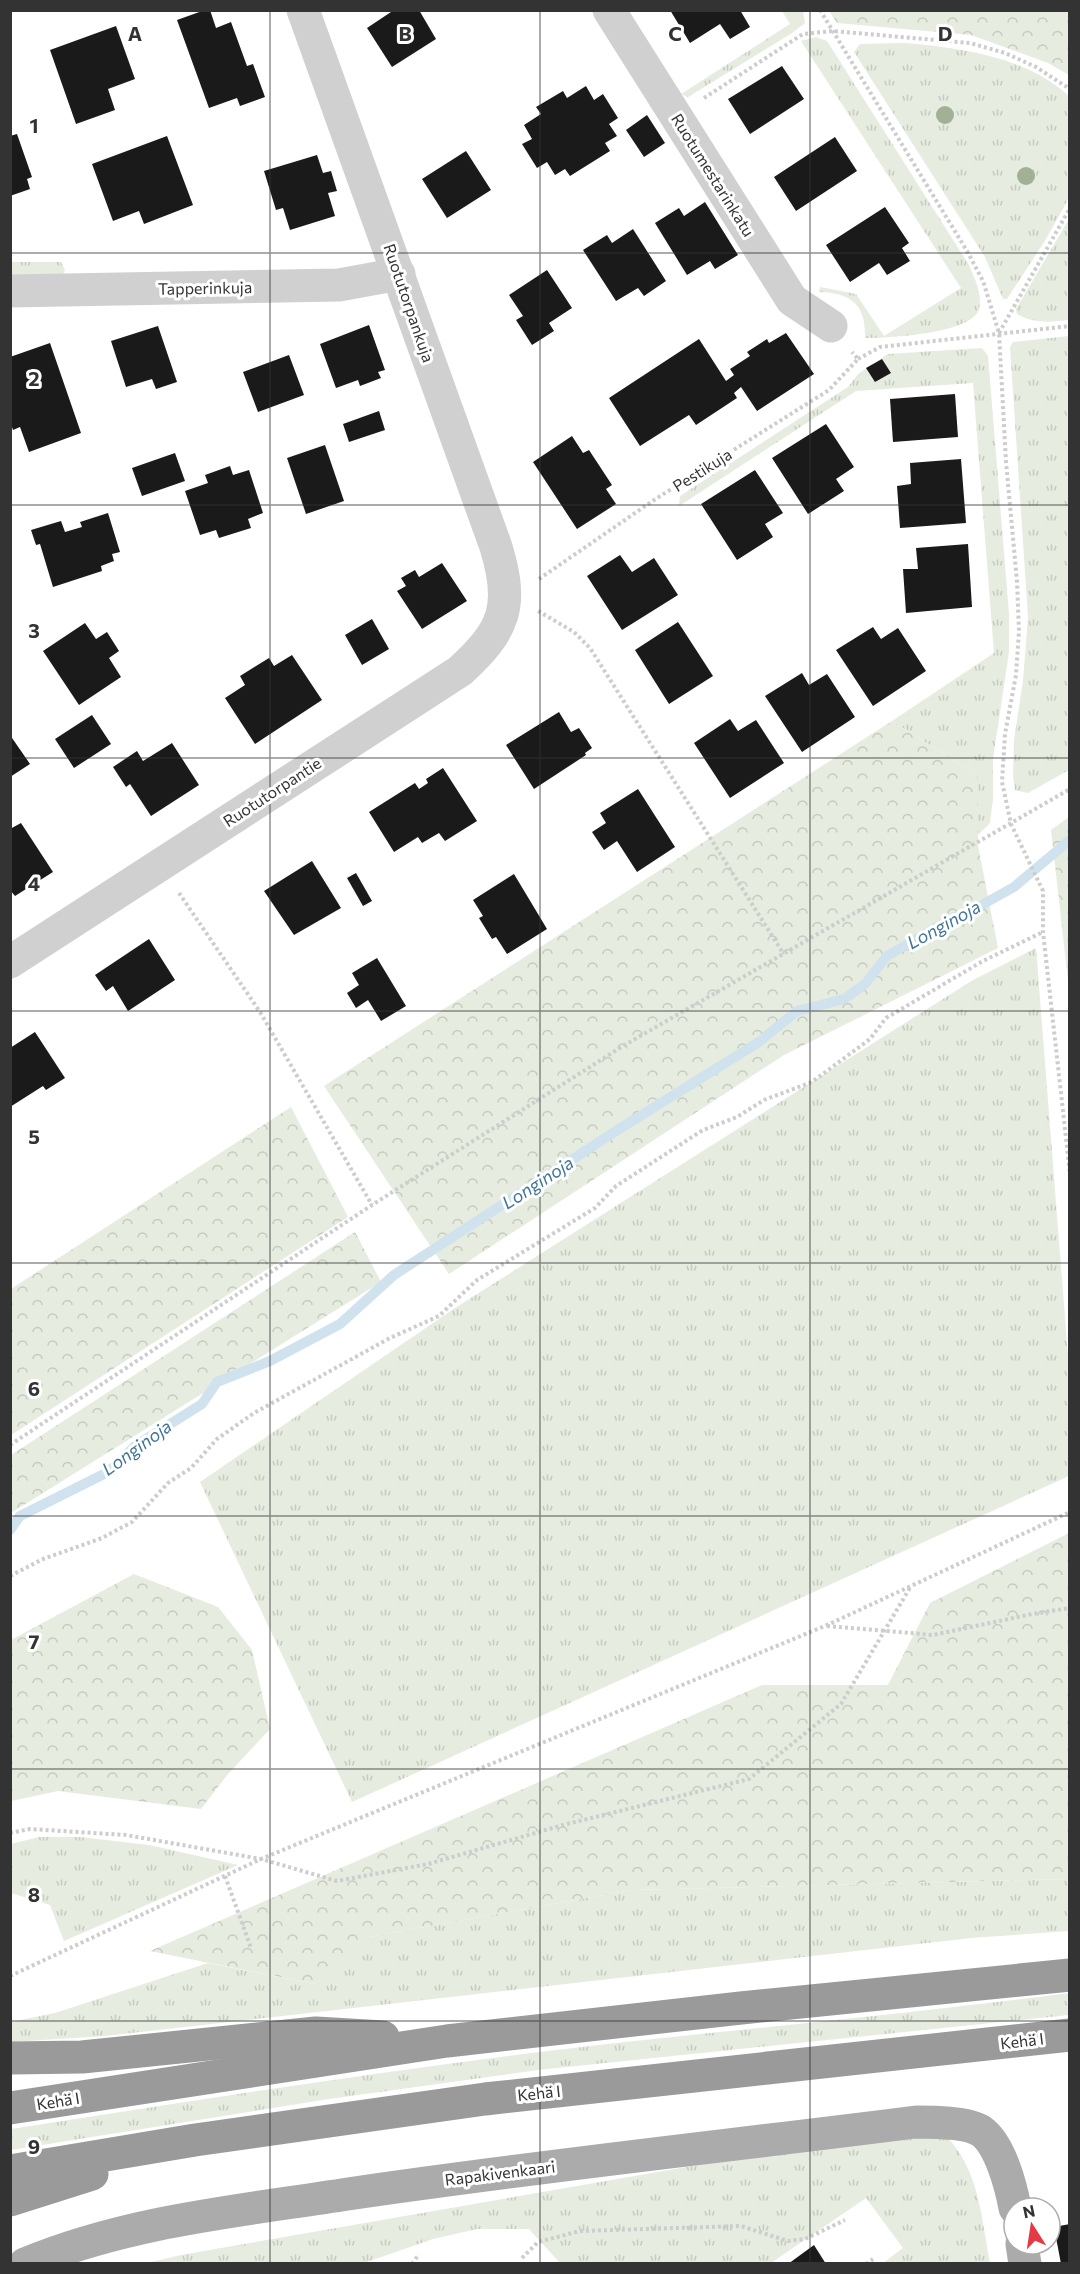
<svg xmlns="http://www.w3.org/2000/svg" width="1080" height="2274" viewBox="0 0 1080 2274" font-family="Commissioner,sans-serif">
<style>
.grass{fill:url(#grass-tufts)}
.forest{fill:url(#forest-crowns)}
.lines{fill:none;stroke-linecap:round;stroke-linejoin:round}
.stream{stroke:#cfe2ee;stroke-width:10}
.building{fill:#1a1a1a}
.path{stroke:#cdcdcd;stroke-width:4;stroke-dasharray:3 3;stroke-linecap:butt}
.minor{stroke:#d0d0d0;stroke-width:33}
.major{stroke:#ababab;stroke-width:33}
.highway{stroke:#9a9a9a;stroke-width:33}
.tree{fill:#a2b095}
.grid{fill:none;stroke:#333;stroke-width:1.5;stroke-opacity:0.55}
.labels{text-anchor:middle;stroke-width:6;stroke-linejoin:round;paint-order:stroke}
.street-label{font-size:16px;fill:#333;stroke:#fff}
.water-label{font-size:18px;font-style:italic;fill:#3f7597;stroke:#fff}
.grid-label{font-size:20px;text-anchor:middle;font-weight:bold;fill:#333;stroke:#fff;stroke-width:6;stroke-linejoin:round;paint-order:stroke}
</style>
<defs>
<pattern id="grass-tufts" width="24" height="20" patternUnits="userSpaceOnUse" patternTransform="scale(1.5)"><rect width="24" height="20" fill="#e6ecdf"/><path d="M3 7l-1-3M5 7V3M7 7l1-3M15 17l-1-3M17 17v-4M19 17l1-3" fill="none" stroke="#c6cbc0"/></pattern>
<pattern id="forest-crowns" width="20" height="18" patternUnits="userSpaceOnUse" patternTransform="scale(1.5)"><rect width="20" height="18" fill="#e6ecdf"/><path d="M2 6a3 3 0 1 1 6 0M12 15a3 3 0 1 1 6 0" fill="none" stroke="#c6cbc0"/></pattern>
</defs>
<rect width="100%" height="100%" fill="#fff"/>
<g class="grass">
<path d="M782,11H803L805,23L792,33L688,97L681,94L790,24Z"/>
<path d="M816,37L827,41L969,265C974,278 983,294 979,309C972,334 887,338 865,338C866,305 852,293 819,292L820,287L856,294L884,336L961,288L801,41Z"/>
<path d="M904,43C962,48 1024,56 1069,96V198L1046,239L1007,299H1003L985,257L854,52L860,44Z"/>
<path d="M1069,219V320C1051,322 1034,324 1017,314L1016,309Z"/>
<path d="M10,262H61L65,270L63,274L11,275Z"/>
<path d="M1069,336V770L1028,793L1015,790L1013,776L1014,740L1023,681L1028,617L1010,347L1013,342Z"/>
<path d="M982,348L988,356L1009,614V652L993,759V798L990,823L978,835V776L892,721L994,653L973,383L856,391L679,506L680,496L848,387L858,374L888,354Z"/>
<path d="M1036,948L1069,1369V1476L352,1802L200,1482L455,1308L973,980Z"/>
<path d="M39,1837H80L149,1845L238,1865L64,1941L50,1905L11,1893V1844Z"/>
<path d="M1069,1879V1931L971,1938L105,2036L11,2042V2022L55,2013L208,1963L315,1984L363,1938L631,1890Z"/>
<path d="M1069,1993V2015L538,2070L329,2099L11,2150V2129C184,2102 357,2075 531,2053C710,2031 890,2017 1069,1993Z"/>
<path d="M933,2124C979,2160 980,2211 990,2263H883L903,2248L866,2198L771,2263H560L529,2229H477L433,2239L364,2263L143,2264L181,2255Z"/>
</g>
<g class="forest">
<path d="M829,11H1069V75L1048,63L971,35L837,23Z"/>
<path d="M892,721L978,776V846L998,948L784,1055L449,1274L324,1086Z"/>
<path d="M1069,817V989L1051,830Z"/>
<path d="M291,1107L348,1217L11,1435V1289Z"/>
<path d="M355,1232L381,1282L11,1513V1455Z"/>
<path d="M1069,1533V1879L631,1890L363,1938L315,1984L150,1951L762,1685H888L930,1603Z"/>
<path d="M134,1574L218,1607L252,1650L270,1729L228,1774L201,1809L58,1791L11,1801V1640Z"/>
</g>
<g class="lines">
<path class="stream" d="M10,1530L20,1516L108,1472L135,1446L202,1404L217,1382L270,1361L340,1324L394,1275L616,1131L759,1042L797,1011L844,999L865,984L887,956L953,918L971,911L1014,887L1070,840"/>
</g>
<g class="building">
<path d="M205,10H210L216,28L231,22L247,66L253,64L265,97L240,106L237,98L209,108L177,20Z"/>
<path d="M394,10H419L436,39L392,67L367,28Z"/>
<path d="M670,10H740L750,27L730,39L720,24L690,43Z"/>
<path d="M116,26L135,79L108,89L115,110L76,124L50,50Z"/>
<path d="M782,66L804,99L750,134L728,99Z"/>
<path d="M586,86L594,100L603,94L618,118L609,124L617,136L605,143L610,151L570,176L565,169L555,175L547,162L537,168L522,144L532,139L524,125L541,114L536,107L563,91L567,98Z"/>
<path d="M647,115L665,143L644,157L626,130Z"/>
<path d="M17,134L32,177L27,179L30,189L10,196V136Z"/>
<path d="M167,136L193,205L144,224L139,211L113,221L92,164Z"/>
<path d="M835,137L857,171L796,211L774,177Z"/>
<path d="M466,151L491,190L447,218L422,179Z"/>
<path d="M317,155L323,173L331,171L337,191L328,193L335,216L290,230L283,208L276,210L264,171Z"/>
<path d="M705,202L738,255L715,269L710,261L687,275L655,223L679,208L684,216Z"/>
<path d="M885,207L909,243L902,248L910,261L887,275L879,263L850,282L826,245Z"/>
<path d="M633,229L666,281L644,296L638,288L616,301L583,250L607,235L612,243Z"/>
<path d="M547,270L572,308L549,323L554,331L532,345L516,320L523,316L509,295Z"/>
<path d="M369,325L385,370L378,372L381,378L360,386L358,380L336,388L320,344Z"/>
<path d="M158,326L177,382L156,389L152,379L126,387L111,341Z"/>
<path d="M786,333L814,374L757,411L741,387L734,393L737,398L696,425L689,415L640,446L609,398L699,339L726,381L734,375L730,369L750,356L747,352L767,339L769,343Z"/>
<path d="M50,343L81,433L29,452L20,427L13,430L10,421V357Z"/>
<path d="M289,355L304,395L258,412L243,372Z"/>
<path d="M882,359L891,373L875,382L866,368Z"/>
<path d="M955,394L958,437L893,442L890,399Z"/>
<path d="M379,411L385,430L349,442L343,424Z"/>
<path d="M826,424L854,467L836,479L844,491L808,514L772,458Z"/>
<path d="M572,436L583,453L589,450L612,485L606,489L616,504L577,529L533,462Z"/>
<path d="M325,445L344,501L306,514L287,458Z"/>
<path d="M175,453L185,481L142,496L132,468Z"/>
<path d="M961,459L966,523L900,528L897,486L911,484L910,463Z"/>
<path d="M230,466L233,475L249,470L263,513L248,519L251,528L219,538L216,530L200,535L185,491L208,483L205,475Z"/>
<path d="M755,470L783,513L765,524L773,537L737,560L701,504Z"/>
<path d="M108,513L120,552L112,554L114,561L101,566L102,571L53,587L40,544L36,545L31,530L61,521L65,532L82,527L80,522Z"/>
<path d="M968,544L972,607L906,613L903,569H918L916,548Z"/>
<path d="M620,555L632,572L654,558L678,595L622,630L587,576Z"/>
<path d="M442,563L467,601L422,629L397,591L406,586L401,578L415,570L419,577Z"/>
<path d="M372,619L389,649L362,665L345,635Z"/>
<path d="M678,622L713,676L669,704L635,650Z"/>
<path d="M85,623L96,639L107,632L119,651L109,658L121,677L79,705L43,651Z"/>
<path d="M873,627L881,639L898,628L926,671L873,706L836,650Z"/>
<path d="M292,655L322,700L255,744L225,698L245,685L240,676L269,658L274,666Z"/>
<path d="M802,673L809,685L827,674L855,717L802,752L765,696Z"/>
<path d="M559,712L571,732L579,728L592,748L585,753L586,755L534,789L506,745Z"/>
<path d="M92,715L111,744L74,768L55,739Z"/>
<path d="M730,719L738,731L756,720L784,763L730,798L694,743Z"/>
<path d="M10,735L30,764L10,777Z"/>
<path d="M172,743L199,785L151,816L130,784L126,787L113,767L137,751L143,761Z"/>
<path d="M443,768L477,821L445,841L439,833L422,843L418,837L394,852L369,812L415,783L419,789L428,783L426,779Z"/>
<path d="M638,789L675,847L637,872L617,841L604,850L592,832L606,823L600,813Z"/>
<path d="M21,823L53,872L15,896L10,890V829Z"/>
<path d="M312,861L341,908L294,935L264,891Z"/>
<path d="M356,873L372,901L363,906L347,878Z"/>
<path d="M514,874L547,929L507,954L496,937L492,939L479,918L483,916L473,900Z"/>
<path d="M149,939L175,980L128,1011L113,986L106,991L95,975Z"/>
<path d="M377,958L406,1006L381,1021L368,1000L356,1008L347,993L359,985L352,973Z"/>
<path d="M35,1032L65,1078L46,1090L43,1086L10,1107V1048Z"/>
<path d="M1070,2224V2264H1061L1054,2227Z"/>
<path d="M814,2245L826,2264H788Z"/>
</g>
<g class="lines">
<g class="path">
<path d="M820,10L967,251L983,281L999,333L1006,462L1017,581L1019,631L1016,675L1005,734L1002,782L1011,824L1043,891V932L1070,1174"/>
<path d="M704,98L803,34L833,31L970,43L1005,53L1036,67L1070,89"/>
<path d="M999,333L1070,208"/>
<path d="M858,359L880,347L1070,326"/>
<path d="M539,579L654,500L829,390L858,359L852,352"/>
<path d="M538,611L574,632L590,648L783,953"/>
<path d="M179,893L260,1012L372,1205"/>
<path d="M10,1445L372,1205L623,1046L1070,789"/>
<path d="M10,1576L43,1559L102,1538L132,1522L168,1483L191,1468L217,1439L254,1413L390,1338L439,1316L477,1280L595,1208L616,1186L703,1130L737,1117L764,1100L812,1082L870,1039L886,1018L983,961L1043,932"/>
<path d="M827,1626L933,1635L1032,1614L1070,1608"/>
<path d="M10,1833L30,1829L126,1835L261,1859L337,1881L428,1864L563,1825L749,1779L841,1704L911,1586"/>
<path d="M225,1876L251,1948"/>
<path d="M10,1976L261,1859L825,1626L1070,1512"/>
<path d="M522,2258L538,2242L580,2231L741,2226L788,2241L805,2239L845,2220"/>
<path d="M412,2264L419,2254"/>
<path d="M866,2264L873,2259"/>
</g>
<g class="minor">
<path d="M609,10L792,300L831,326"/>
<path d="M10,291L339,285L399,274"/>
<path d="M10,962L460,671C505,630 514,606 496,547C431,368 368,189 303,10"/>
</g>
<g class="major">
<path d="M1022,2244L1025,2264"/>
<path d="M25,2264C128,2221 239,2211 348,2194C537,2166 727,2146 916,2122C933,2122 967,2122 981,2131C1000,2144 1011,2186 1015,2208"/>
</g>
<g class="highway">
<path d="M10,2058L82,2057L316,2033L383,2037"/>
<path d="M10,2108L447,2041L741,2008L1070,1975"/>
<path d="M10,2171L195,2140L485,2099L1070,2035"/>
<path d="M10,2200L92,2174"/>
</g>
</g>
<g class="tree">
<circle cx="945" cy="115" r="9"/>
<circle cx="1026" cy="176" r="9"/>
</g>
<path class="grid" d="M270,10V2264M540,10V2264M810,10V2264M10,253H1070M10,505H1070M10,758H1070M10,1011H1070M10,1263H1070M10,1516H1070M10,1769H1070M10,2021H1070"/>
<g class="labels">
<g class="street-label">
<text transform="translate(713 175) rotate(58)" y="6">Ruotumestarinkatu</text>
<text transform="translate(205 288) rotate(-1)" y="6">Tapperinkuja</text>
<text transform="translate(409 303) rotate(71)" y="6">Ruotutorpankuja</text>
<text transform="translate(702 470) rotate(-32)" y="6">Pestikuja</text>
<text transform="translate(272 792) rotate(-33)" y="6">Ruotutorpantie</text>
<text transform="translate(1022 2041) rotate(-7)" y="6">Kehä I</text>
<text transform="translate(539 2093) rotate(-6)" y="6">Kehä I</text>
<text transform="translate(58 2101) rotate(-9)" y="6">Kehä I</text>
<text transform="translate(500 2173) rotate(-7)" y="6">Rapakivenkaari</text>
</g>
<g class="water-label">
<text transform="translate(944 925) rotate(-29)" y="6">Longinoja</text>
<text transform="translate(538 1183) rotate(-33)" y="6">Longinoja</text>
<text transform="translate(137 1448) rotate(-36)" y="6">Longinoja</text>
</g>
</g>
<g class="grid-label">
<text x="135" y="41">A</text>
<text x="405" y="41">B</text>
<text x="675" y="41">C</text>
<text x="945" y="41">D</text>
<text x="34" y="133">1</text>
<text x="34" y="386">2</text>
<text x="34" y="638">3</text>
<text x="34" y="891">4</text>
<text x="34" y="1144">5</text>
<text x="34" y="1396">6</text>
<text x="34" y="1649">7</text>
<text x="34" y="1902">8</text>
<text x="34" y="2154">9</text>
</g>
<rect width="1080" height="2274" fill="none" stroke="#333333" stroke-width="24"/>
<g transform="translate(1032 2226) rotate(348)"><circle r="28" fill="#ffffff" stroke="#adadad" stroke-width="1.5"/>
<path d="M0-4.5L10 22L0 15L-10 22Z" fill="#e63946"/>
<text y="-9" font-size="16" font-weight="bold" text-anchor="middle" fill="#333333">N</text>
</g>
</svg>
